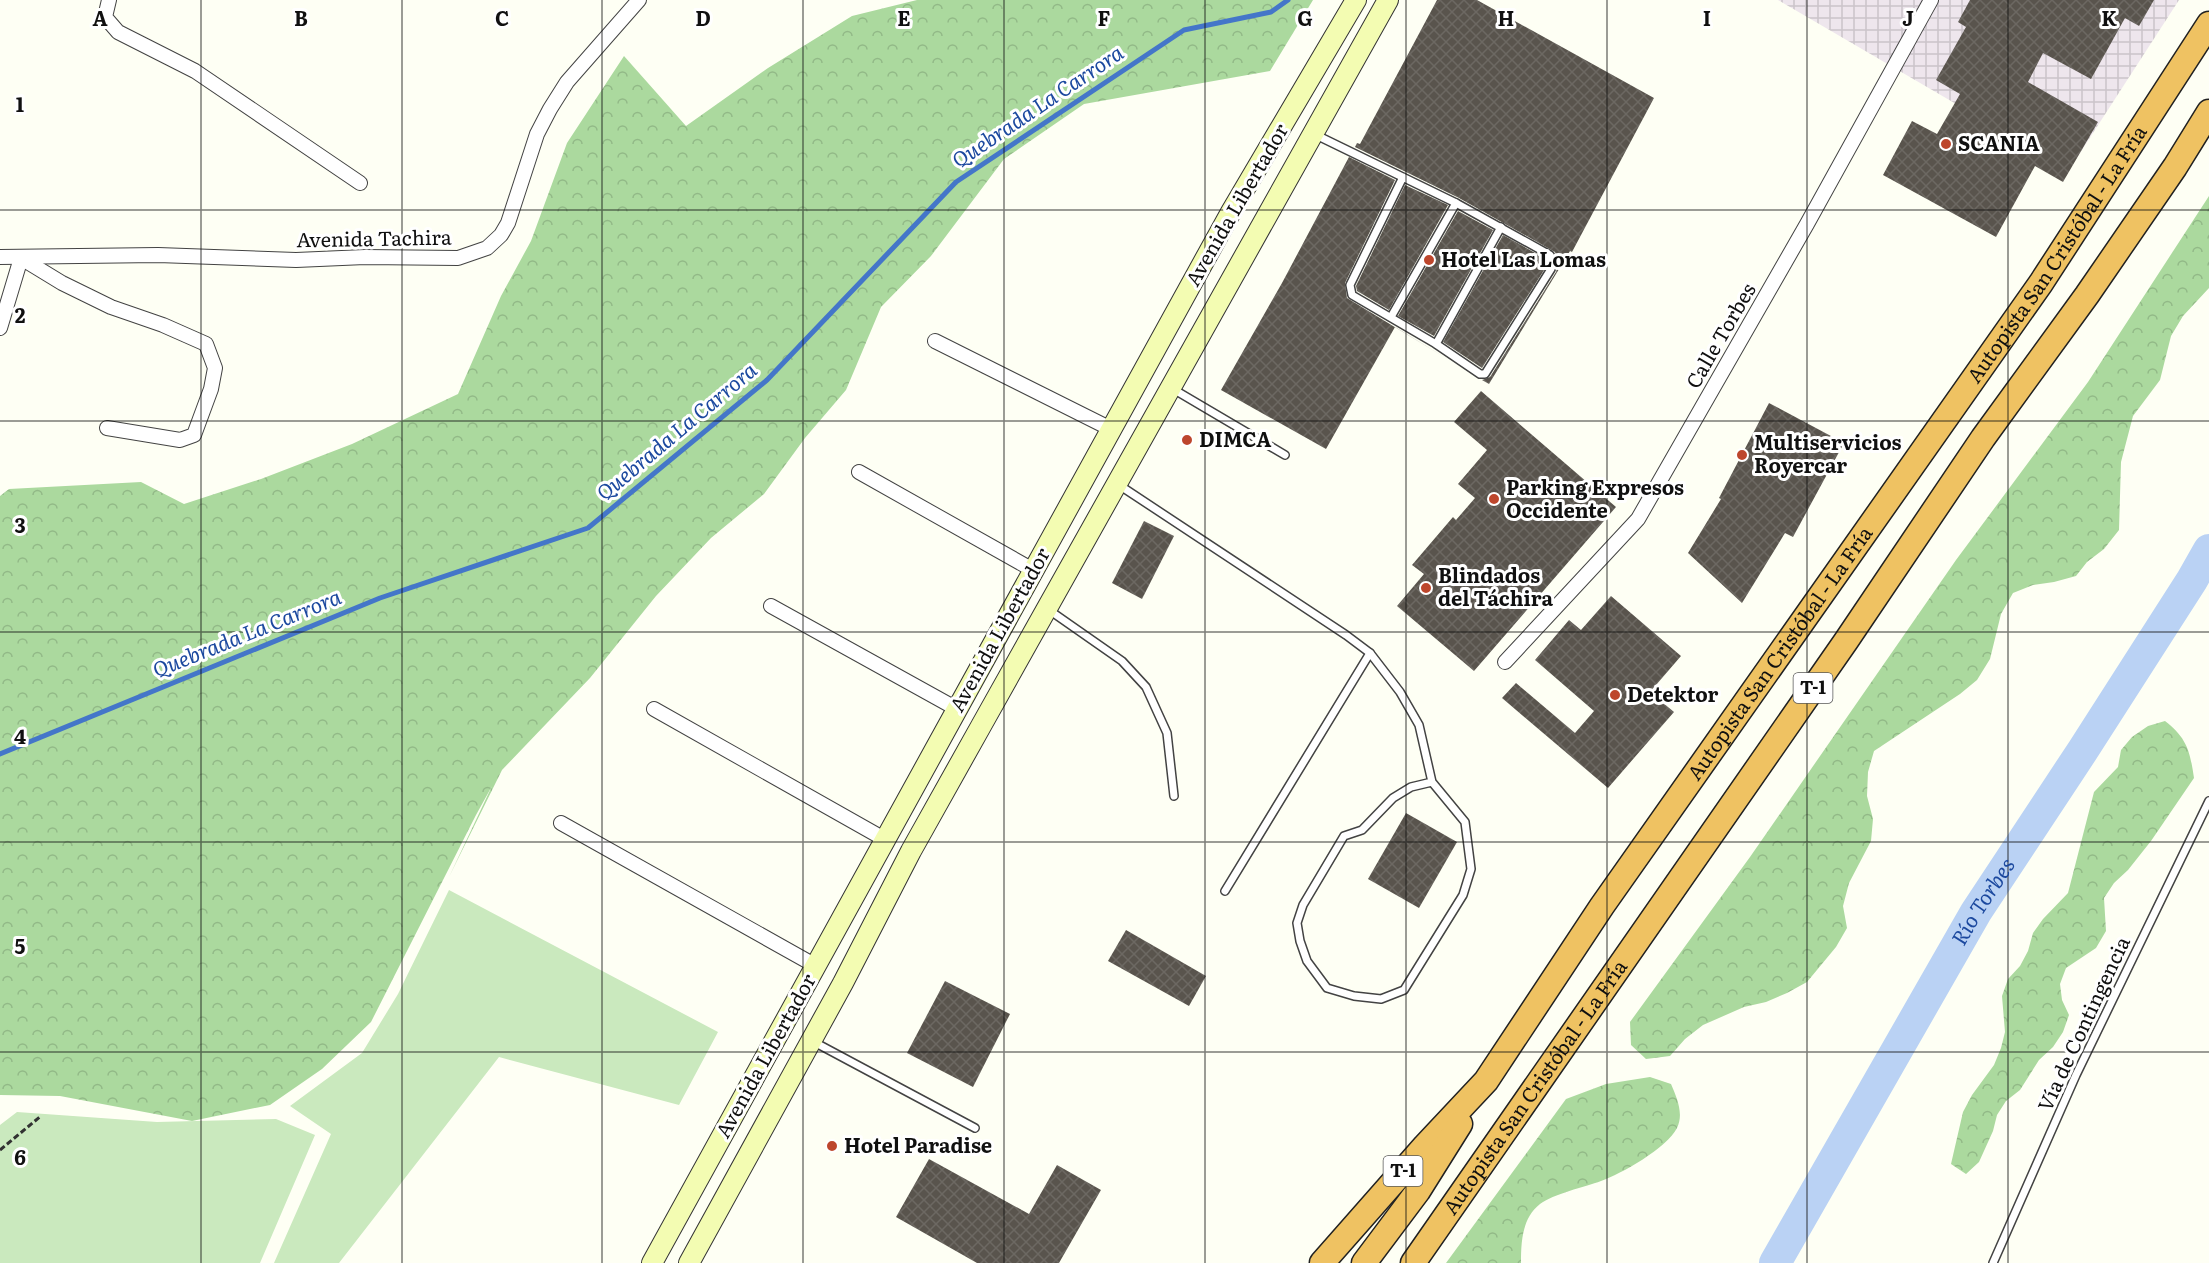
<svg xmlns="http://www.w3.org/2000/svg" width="2209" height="1263" viewBox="0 0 2209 1263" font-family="Literata,serif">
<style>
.industrial{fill:url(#industrial-grid)}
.grass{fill:#cae9be}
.forest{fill:url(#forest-crowns)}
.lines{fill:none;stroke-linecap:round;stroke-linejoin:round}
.stream{stroke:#4476c9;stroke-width:5}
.river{stroke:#bad2f4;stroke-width:32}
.building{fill:url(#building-cross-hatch)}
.lane-casing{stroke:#434343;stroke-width:10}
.street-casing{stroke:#434343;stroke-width:16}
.secondary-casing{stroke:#323232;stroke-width:22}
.highway-casing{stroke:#212121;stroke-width:27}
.path{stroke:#323232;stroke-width:3;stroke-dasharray:6 3;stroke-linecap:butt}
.lane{stroke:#fff;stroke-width:7}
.street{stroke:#fff;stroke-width:14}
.secondary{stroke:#f3fcb2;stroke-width:20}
.highway{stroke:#efc262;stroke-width:24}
.grid{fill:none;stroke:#101010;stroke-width:1.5;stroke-opacity:0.55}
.poi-dot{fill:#bd462c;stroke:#fff;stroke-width:2}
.labels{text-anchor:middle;stroke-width:6;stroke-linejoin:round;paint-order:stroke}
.shield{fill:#fff;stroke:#585858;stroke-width:1.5}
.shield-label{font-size:18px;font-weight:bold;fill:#101010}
.poi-label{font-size:20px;font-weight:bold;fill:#101010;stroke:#fff;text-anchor:start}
.street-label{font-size:20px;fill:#101010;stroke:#fff}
.water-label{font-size:21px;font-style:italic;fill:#1c499f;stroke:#fff}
.grid-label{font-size:20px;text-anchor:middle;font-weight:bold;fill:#101010;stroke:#fff;stroke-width:6;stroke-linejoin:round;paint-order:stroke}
</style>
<defs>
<pattern id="industrial-grid" width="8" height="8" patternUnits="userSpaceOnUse" patternTransform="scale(1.5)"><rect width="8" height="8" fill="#eee6ed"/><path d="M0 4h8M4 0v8" fill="none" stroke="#cbc4ca"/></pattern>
<pattern id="forest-crowns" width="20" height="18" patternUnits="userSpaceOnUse" patternTransform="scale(1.5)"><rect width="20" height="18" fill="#abd99e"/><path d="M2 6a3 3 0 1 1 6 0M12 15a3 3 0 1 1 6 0" fill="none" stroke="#92b987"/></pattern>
<pattern id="building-cross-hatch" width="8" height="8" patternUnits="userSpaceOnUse" patternTransform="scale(1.5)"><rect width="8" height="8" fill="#59544d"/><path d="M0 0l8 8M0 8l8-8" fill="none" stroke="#6c6862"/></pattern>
</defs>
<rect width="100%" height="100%" fill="#fefff4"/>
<path class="industrial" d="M1778,0H2179L2069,170Z"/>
<g class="grass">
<path d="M449,890L718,1032L679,1105L499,1057L339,1263H274L331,1134L290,1106L362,1053L398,994Z"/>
<path d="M17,1112L157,1122L276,1119L315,1135L260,1263H0V1125Z"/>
</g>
<g class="forest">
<path d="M917,0H1313L1270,71L1084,104L1004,159L931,256L881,307L846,390L805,438L764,494L711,538L656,596L590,678L502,770L449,877L492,786L476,815L371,1022L322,1069L270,1105L192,1121L60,1096L0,1095V496L9,489L141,482L184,504L261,479L352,444L458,394L501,296L531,241L567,143L624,56L686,126L768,68L852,16Z"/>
<path d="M2209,196V288L2183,316L2171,336L2160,380L2133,416L2121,462L2119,530L2104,549L2087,562L2076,576L2054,582L2033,585L2013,593L2001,614L1990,659L1977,680L1960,694L1874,751L1868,772L1867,796L1873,819L1871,841L1849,883L1843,906L1847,928L1836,947L1807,982L1787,993L1766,1002L1744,1007L1703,1025L1685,1039L1670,1056L1646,1059L1631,1045L1630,1022L1750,857L1956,560L2088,382Z"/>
<path d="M2165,721C2187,738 2190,751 2194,778L2151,841L2128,870L2114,883L2104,898L2106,931L2096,948L2066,968L2060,984L2062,1000L2069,1015L2063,1032L2053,1047L2039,1060L2020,1090L2006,1101L1997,1115L1993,1131L1979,1162L1966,1174L1951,1164L1963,1112L1972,1095L1994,1065L2001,1048L2005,1032L2002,996L2008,979L2020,966L2028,951L2033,933L2043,919L2068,893L2094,792L2118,767L2121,750L2132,737L2148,726Z"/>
<path d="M1650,1077L1671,1084C1677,1098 1684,1114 1677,1128C1667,1148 1621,1174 1601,1181C1585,1187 1553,1194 1540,1204C1522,1218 1521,1242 1521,1263H1446L1566,1099L1606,1084Z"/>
</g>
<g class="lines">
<path class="stream" d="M0,754L380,598L588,528L767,380L956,182L1184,30L1271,12L1288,0"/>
<path class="river" id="s1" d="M1775,1263L1976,912L2083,750L2192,580L2209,550"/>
</g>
<g class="building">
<path d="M1437,0H1477L1654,98L1572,252L1570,251L1489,384L1482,380L1490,377L1556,272L1559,262L1555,252L1459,198L1355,147L1357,143L1360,144Z"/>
<path d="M1970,0H2154L2139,26L2125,18L2091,79L2043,53L2028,82L2098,122L2063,182L2035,166L1996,237L1883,175L1912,121L1937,134L1960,94L1936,80L1966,27L1958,22Z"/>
<path d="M1349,157L1395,180L1345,283L1347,298L1449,360L1395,327L1326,449L1221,390L1282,283Z"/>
<path d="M1405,185L1448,205L1389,310L1357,291L1356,286Z"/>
<path d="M1458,211L1493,230L1434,336L1398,316Z"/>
<path d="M1503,235L1546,259L1547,262L1546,267L1482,368L1443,342Z"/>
<path d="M1481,391L1616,507L1474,671L1397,606L1424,574L1412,565L1453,517L1456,520L1475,498L1458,484L1487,450L1454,422Z"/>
<path d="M1769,403L1844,443L1793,537L1785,533L1742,603L1688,553L1721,499L1719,498Z"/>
<path d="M1144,521L1174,536L1142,599L1112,583Z"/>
<path d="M1611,596L1681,656L1650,692L1674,712L1608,788L1502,698L1516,683L1575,733L1594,711L1535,660L1569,620L1581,630Z"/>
<path d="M1406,813L1457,842L1419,908L1368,879Z"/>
<path d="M1126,930L1206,976L1189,1006L1108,961Z"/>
<path d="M945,981L1010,1014L973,1087L907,1053Z"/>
<path d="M929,1159L1029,1214L1057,1165L1101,1190L1059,1263H977L896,1217Z"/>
</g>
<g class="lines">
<g class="lane-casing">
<g id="lane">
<path d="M1314,134L1456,203L1550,255L1553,261L1551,269L1485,374H1480L1436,344L1352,295L1350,285L1403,177"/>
<path d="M1391,317L1456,203"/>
<path d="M1436,344L1501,227"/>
<path d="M1173,389L1285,455"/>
<path d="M1119,485L1346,635L1370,653L1400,692L1419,725L1432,782L1465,822L1471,869L1463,895L1404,990L1381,999L1354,996L1327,988L1307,961L1300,941L1297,923L1303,905L1344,836L1362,830L1393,798L1411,787L1432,782"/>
<path d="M1049,610L1122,661L1146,687L1167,733L1174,796"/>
<path d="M1225,891L1370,653"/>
<path d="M814,1042L975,1128"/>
<path d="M1993,1263L2076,1075L2209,801"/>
</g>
</g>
<g class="street-casing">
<g id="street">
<path d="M109,0L105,17L118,32L195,71L360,183"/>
<path d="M0,257L158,255L296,260L365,257L458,258L487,248L501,235L508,223L537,134L550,109L567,82L639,0"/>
<path d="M0,328L21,258L62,283L111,307L163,325L206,344L215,368L211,389L194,435L180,440L107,428"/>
<path d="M935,341L1111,429"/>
<path d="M859,472L1033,570"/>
<path d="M771,606L957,709"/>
<path d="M1505,662L1638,519L1807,224L1931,0"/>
<path d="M654,709L886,840"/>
<path d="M561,823L816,966"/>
</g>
</g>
<g class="secondary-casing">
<g id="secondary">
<path d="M652,1263L1231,212L1356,0"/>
<path d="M689,1263L843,983L911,851L981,726L1388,0"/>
</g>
</g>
<g class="highway-casing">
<g id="highway">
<path id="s2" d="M1322,1263L1425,1146L1486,1081L1602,906L2041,283L2209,24"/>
<path d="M1364,1263L1418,1191L1460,1124"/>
<path id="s3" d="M1413,1263L1846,641L1983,438L2087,295L2175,167L2209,112"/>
</g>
</g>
<path class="path" d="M0,1150L41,1116"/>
<use href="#lane" class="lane"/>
<use href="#street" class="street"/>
<use href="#secondary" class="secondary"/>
<use href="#highway" class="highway"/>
</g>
<path class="grid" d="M201,0V1263M402,0V1263M602,0V1263M803,0V1263M1004,0V1263M1205,0V1263M1406,0V1263M1607,0V1263M1807,0V1263M2008,0V1263M0,210H2209M0,421H2209M0,632H2209M0,842H2209M0,1052H2209"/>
<g class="poi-dot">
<circle cx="1946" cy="144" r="6"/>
<circle cx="1429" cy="260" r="6"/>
<circle cx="1187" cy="440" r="6"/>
<circle cx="1742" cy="455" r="6"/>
<circle cx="1494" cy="499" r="6"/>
<circle cx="1426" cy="588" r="6"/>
<circle cx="1615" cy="695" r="6"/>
<circle cx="832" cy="1146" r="6"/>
</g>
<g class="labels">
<g class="shield">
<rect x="1793.5" y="673" width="39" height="30" rx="4.5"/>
<rect x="1383.5" y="1156" width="39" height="30" rx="4.5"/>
</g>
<g class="shield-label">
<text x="1813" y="694">T-1</text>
<text x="1403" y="1177">T-1</text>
</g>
<g class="poi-label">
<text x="1958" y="151">SCANIA</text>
<text x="1441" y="267">Hotel Las Lomas</text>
<text x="1199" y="447">DIMCA</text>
<text x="1754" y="450">Multiservicios<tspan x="1754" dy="23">Royercar</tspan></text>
<text x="1506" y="495">Parking Expresos<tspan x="1506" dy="23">Occidente</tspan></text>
<text x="1438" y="583">Blindados<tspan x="1438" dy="23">del Táchira</tspan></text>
<text x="1627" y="702">Detektor</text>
<text x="844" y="1153">Hotel Paradise</text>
</g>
<g class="street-label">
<text transform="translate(1237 205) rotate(-60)" y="7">Avenida Libertador</text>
<text transform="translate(374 239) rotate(-1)" y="7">Avenida Tachira</text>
<text dy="7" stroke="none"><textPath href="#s2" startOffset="1250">Autopista San Cristóbal - La Fría</textPath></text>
<text transform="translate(1721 336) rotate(-60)" y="7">Calle Torbes</text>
<text transform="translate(1000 630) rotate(-61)" y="7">Avenida Libertador</text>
<text dy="7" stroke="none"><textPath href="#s2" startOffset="764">Autopista San Cristóbal - La Fría</textPath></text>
<text transform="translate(2084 1024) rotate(-65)" y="7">Vía de Contingencia</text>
<text transform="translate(766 1056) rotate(-61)" y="7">Avenida Libertador</text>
<text dy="7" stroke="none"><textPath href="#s3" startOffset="214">Autopista San Cristóbal - La Fría</textPath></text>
</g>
<g class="water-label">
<text transform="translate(1038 107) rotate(-34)" y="7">Quebrada La Carrora</text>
<text transform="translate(677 432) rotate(-40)" y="7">Quebrada La Carrora</text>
<text transform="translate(247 634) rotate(-22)" y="7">Quebrada La Carrora</text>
<text dy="7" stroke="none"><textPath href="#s1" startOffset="417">Río Torbes</textPath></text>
</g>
</g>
<g class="grid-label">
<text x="100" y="26">A</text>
<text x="301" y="26">B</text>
<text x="502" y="26">C</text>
<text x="703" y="26">D</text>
<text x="904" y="26">E</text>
<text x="1104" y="26">F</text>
<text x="1305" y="26">G</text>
<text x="1506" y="26">H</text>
<text x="1707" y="26">I</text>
<text x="1908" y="26">J</text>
<text x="2109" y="26">K</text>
<text x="20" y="112">1</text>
<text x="20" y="323">2</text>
<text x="20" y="533">3</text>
<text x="20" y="744">4</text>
<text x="20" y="954">5</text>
<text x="20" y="1165">6</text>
</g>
</svg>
